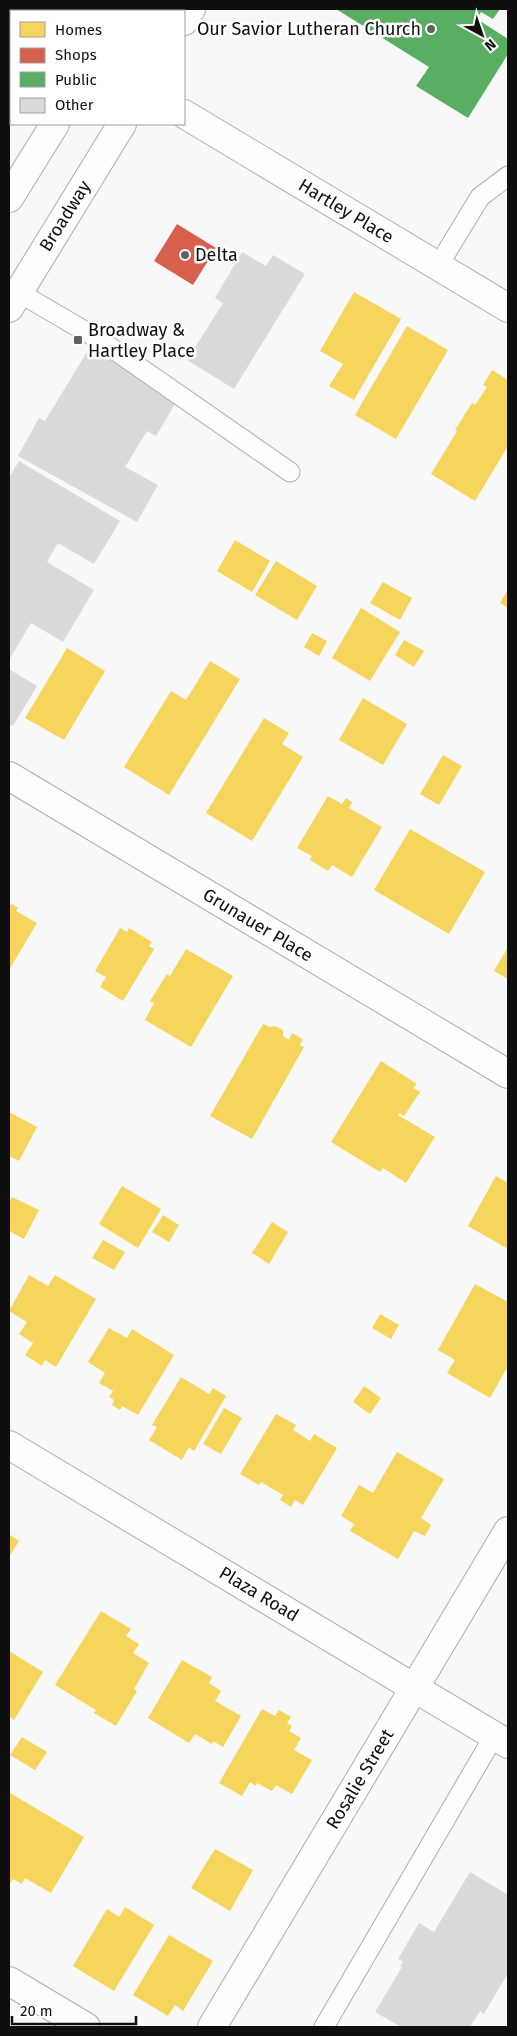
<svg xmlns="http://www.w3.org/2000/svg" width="517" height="2036" viewBox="0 0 517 2036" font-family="'Fira Sans',sans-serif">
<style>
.homes{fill:#f6d55c}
.shops{fill:#d6604d}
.public{fill:#5aae61}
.building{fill:#dadada}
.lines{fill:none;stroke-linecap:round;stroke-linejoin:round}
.service-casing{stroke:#aeaeae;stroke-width:21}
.minor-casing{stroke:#aeaeae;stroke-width:30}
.tertiary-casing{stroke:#aeaeae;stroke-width:30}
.primary-casing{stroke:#aeaeae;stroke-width:30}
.service{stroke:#fefefe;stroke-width:19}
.minor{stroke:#fefefe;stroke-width:28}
.tertiary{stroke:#fefefe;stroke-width:28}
.primary{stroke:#fefefe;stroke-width:28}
.poi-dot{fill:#616161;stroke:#fff;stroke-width:2}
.labels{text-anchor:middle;stroke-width:5;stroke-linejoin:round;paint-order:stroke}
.poi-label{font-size:18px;fill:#0f0f10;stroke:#fff;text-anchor:start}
.street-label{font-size:18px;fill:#0f0f10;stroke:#fff}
</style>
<rect width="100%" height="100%" fill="#f8f8f8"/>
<g class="homes">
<path d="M354,292L401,319L354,400L329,386L343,364L320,351Z"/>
<path d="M407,326L448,350L396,439L355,415Z"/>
<path d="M492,370L508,380V446L475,501L431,474L457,431L455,430L472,403L475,405L487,387L483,385Z"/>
<path d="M235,540L270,561L252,592L217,571Z"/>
<path d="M276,561L317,586L297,620L255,595Z"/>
<path d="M383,582L412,598L400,620L370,603Z"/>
<path d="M508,589V608L500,603Z"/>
<path d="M361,608L400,632L370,681L332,658Z"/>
<path d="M312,633L327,641L319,656L304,647Z"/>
<path d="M404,640L424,651L414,667L395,655Z"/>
<path d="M67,648L105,671L64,740L25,718Z"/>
<path d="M210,661L240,679L169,795L124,767L171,691L186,700Z"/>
<path d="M363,698L407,724L383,765L339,740Z"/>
<path d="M264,718L289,733L282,744L303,757L252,841L206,813Z"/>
<path d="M443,755L462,766L439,805L420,794Z"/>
<path d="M328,796L342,804L346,798L352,802L349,808L382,827L352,877L332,865L328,871L310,860L312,856L297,848Z"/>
<path d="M410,829L485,872L449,934L374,890Z"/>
<path d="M12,904L18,908L16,911L37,923L9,970V906Z"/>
<path d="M120,928L127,932L129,928L152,942L149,946L154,949L123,1001L100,987L106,977L95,971Z"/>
<path d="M508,947V979L494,971Z"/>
<path d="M186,949L233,976L191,1047L145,1020L154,1003L150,1001L167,974L170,976Z"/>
<path d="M263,1024L270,1027L275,1026L283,1030V1036L289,1040L292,1033L303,1039L300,1045L304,1047L252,1139L210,1116Z"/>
<path d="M381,1061L417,1084L413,1088L420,1092L404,1116L399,1113L398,1115L435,1137L406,1183L383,1168L380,1172L331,1142Z"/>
<path d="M9,1112L37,1127L19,1161L9,1156Z"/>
<path d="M496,1176L508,1183V1249L468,1226Z"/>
<path d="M122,1186L161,1209L138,1248L99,1224Z"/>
<path d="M12,1197L39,1210L24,1239L9,1231V1202Z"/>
<path d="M163,1215L179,1225L169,1242L152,1232Z"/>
<path d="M272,1222L288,1232L269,1264L252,1253Z"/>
<path d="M103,1240L125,1252L114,1270L92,1258Z"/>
<path d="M29,1275L48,1286L55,1275L96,1299L56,1367L45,1360L42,1366L25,1355L33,1343L19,1334L27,1322L9,1311Z"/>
<path d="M475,1284L508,1302V1366L490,1398L447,1373L455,1360L438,1350Z"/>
<path d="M380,1314L399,1325L391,1339L372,1328Z"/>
<path d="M109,1328L127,1338L132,1329L174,1355L138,1415L122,1406L120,1410L112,1405L114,1400L109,1397L113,1391L99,1383L105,1373L88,1362Z"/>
<path d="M181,1377L209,1394L213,1388L226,1396L194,1451L189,1447L182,1460L149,1440L157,1427L152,1425Z"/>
<path d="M364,1386L381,1398L370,1414L353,1402Z"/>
<path d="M224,1408L242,1418L221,1454L203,1444Z"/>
<path d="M276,1414L296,1425L293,1430L310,1441L314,1434L337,1448L303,1505L295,1500L291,1507L280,1500L283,1495L261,1482L259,1485L240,1474Z"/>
<path d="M397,1452L444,1479L421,1518L431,1525L425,1536L414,1531L398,1559L350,1531L354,1524L341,1516L359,1485L373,1493Z"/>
<path d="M9,1534L19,1541L9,1557Z"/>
<path d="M101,1611L131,1629L126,1636L139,1644L133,1653L149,1663L134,1689L137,1691L116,1726L94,1713L96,1710L55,1685Z"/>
<path d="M9,1651L43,1672L14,1720L9,1716Z"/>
<path d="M182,1660L212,1677L209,1683L221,1691L215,1701L241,1716L223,1747L213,1741L212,1744L195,1734L189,1743L148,1718Z"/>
<path d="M262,1709L275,1716L279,1710L291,1717L287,1723L292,1726L289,1731L301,1738L294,1750L312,1760L292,1794L276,1785L272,1791L257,1783L256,1786L250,1782L242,1796L219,1783Z"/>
<path d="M22,1737L47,1752L35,1770L10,1755Z"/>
<path d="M10,1793L84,1837L51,1893L25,1878L22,1884L13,1879L9,1885V1795Z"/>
<path d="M215,1849L253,1870L230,1911L191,1888Z"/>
<path d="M125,1907L154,1925L114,1991L73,1966L107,1909L119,1917Z"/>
<path d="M169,1935L213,1961L183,2011L175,2005L168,2016L133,1995Z"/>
</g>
<g class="shops">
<path d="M9,9H51L50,11H11V75L9,80Z"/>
<path d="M177,224L216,248L193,285L154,261Z"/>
</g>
<path class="public" d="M336,9H500L493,19L481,12L477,19L508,39V54L468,118L416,86L429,67Z"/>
<g class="building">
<path d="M242,252L266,266L273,255L305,274L234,389L187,360L223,303L215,298Z"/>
<path d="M90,347L178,399L156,436L147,431L125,467L158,485L137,522L18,456L39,418L45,421Z"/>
<path d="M19,461L120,521L94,564L58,543L47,562L94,590L63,642L31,623L9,660V478Z"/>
<path d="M9,669L37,686L13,726L9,724Z"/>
<path d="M470,1872L508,1895V1973L484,2014L480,2011L470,2027H401L375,2012L402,1967L400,1966L403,1962L398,1959L419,1923L434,1932Z"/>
</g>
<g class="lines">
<g class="service-casing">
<g id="service">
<path d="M438,266L480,197L508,176"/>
<path d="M18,292L100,340L290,472"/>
<path d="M324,2027L494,1736"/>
</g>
</g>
<g class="minor-casing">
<g id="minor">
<path d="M184,114L508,308"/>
<path d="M9,776L508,1074"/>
<path d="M9,1981L86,2027"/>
<path d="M212,2027L508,1531"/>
</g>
</g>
<g class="tertiary-casing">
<path id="tertiary" d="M9,1445L508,1744"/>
</g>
<g class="primary-casing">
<g id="primary">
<path d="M124,11L125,9"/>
<path d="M184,21L191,9"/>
<path d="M9,198L55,124"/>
<path d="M9,308L122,124"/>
</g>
</g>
<use href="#service" class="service"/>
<use href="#minor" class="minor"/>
<use href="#tertiary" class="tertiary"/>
<use href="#primary" class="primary"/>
</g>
<g class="poi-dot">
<circle cx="431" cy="29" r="5"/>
<circle cx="185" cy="255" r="5"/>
<rect x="73" y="335" width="10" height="10" rx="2.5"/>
</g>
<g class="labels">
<g class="poi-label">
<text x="421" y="35" text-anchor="end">Our Savior Lutheran Church</text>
<text x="195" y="261">Delta</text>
<text x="88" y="336">Broadway &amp;<tspan x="88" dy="21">Hartley Place</tspan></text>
</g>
<g class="street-label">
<text transform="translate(346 211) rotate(31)" y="6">Hartley Place</text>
<text transform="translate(65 216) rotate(-58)" y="6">Broadway</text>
<text transform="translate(258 925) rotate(31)" y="6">Grunauer Place</text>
<text transform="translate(259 1594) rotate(31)" y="6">Plaza Road</text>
<text transform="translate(360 1779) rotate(-59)" y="6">Rosalie Street</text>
</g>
</g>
<rect width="517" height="2036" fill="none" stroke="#0f0f10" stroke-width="20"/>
<rect x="10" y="10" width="175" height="115" fill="#ffffff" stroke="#9f9f9f"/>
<rect x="20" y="22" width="25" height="15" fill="#f6d55c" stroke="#9f9f9f"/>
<text x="55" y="35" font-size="15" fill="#0f0f10">Homes</text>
<rect x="20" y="48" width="25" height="15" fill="#d6604d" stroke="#9f9f9f"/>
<text x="55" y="60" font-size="15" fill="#0f0f10">Shops</text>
<rect x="20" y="72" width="25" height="15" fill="#5aae61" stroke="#9f9f9f"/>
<text x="55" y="85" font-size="15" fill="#0f0f10">Public</text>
<rect x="20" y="98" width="25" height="15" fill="#dadada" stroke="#9f9f9f"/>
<text x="55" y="110" font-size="15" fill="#0f0f10">Other</text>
<g transform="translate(482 35) rotate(140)" stroke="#ffffff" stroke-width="4" paint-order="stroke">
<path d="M0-4L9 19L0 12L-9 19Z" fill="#0f0f10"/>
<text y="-8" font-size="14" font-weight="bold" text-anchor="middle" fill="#0f0f10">N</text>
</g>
<path d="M12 2016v8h124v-8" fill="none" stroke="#0f0f10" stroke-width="2.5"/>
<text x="20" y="2016" font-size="15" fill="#0f0f10" stroke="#ffffff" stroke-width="4" paint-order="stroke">20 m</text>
</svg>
